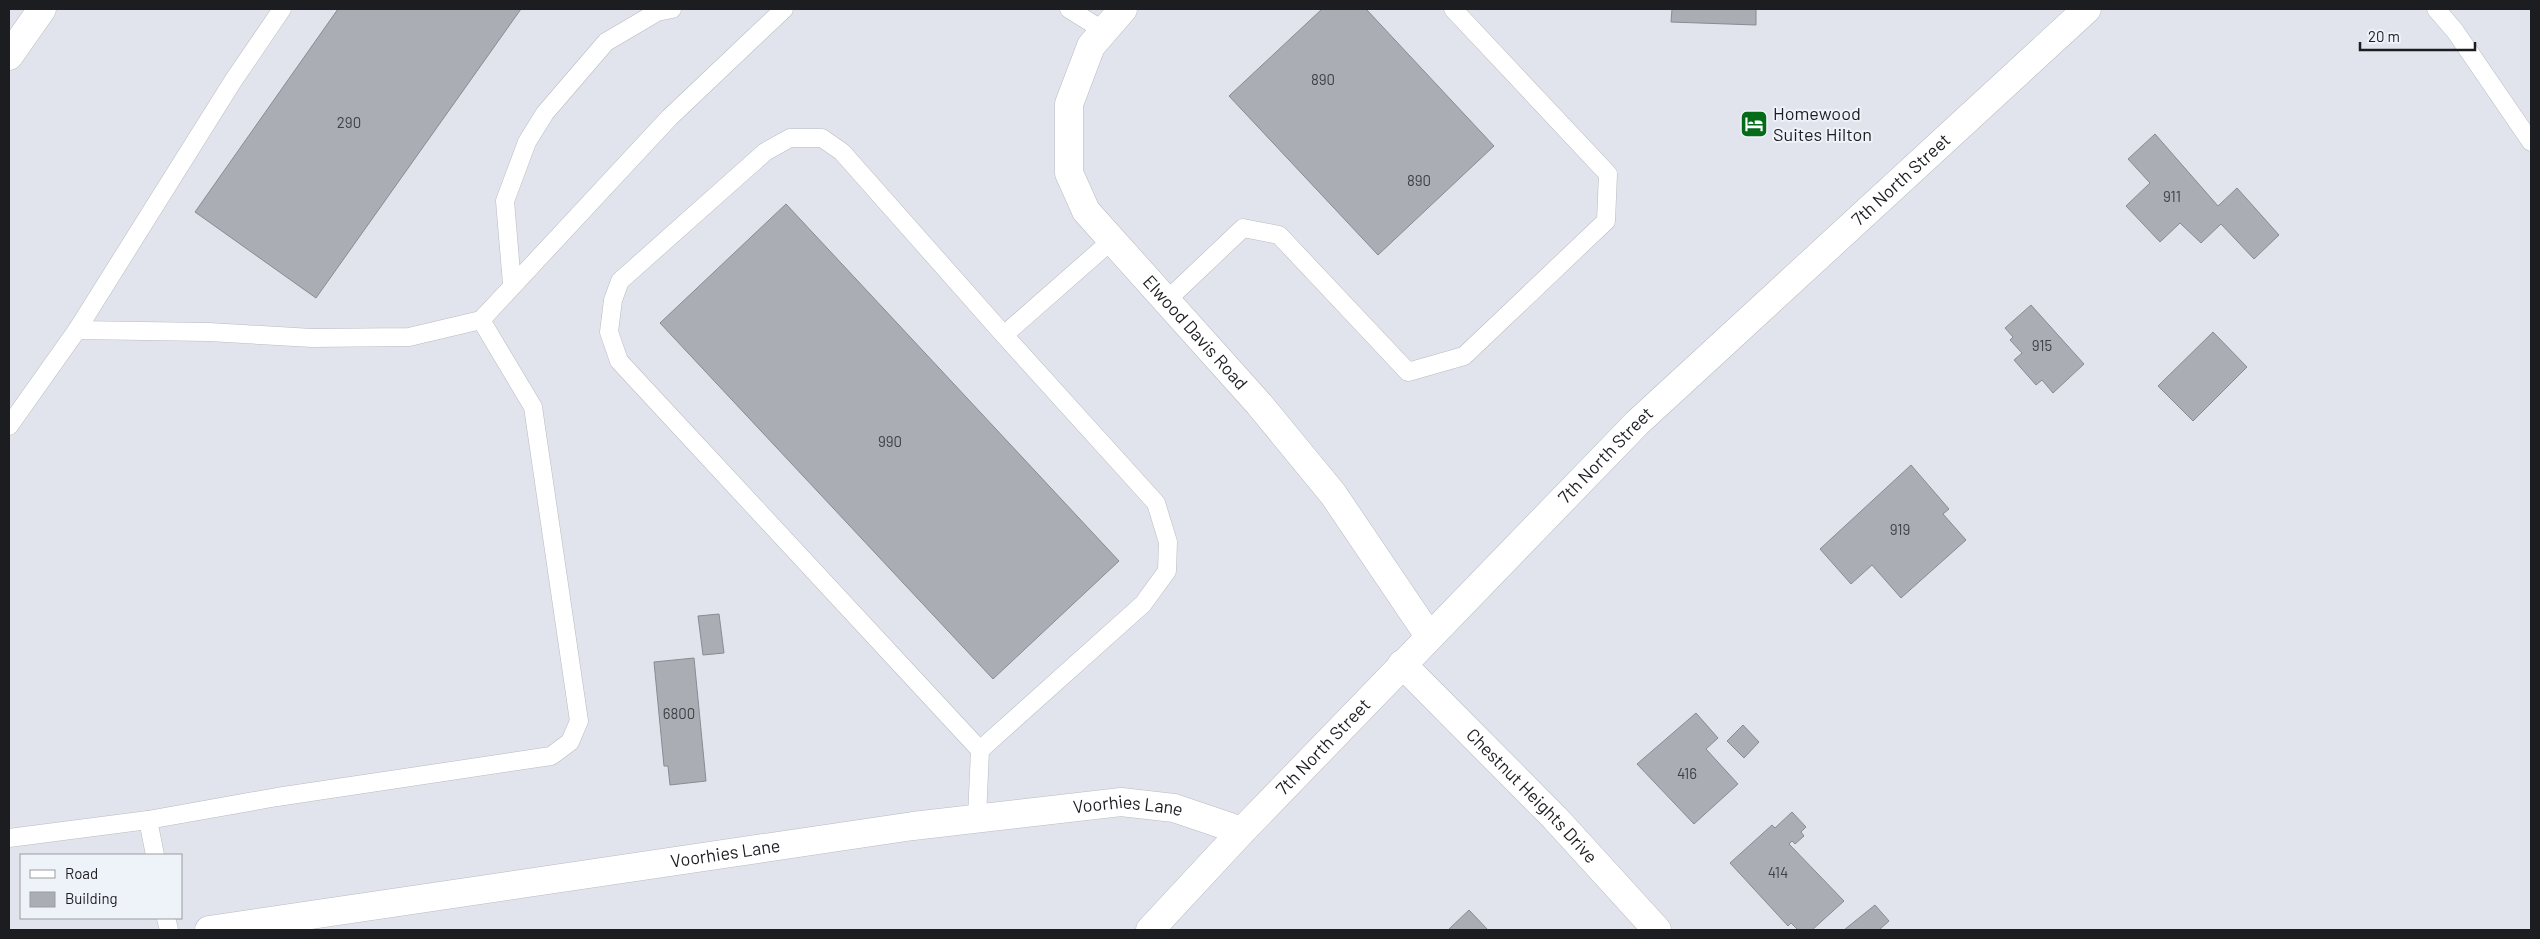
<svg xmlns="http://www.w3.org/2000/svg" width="2540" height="939" viewBox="0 0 2540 939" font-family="Barlow,sans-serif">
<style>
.building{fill:#aaadb4;stroke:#888b92}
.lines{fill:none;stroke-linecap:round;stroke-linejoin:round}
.lane-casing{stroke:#b7bbc2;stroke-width:19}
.street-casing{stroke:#b7bbc2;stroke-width:29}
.secondary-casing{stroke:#b7bbc2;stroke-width:29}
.highway-casing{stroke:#b7bbc2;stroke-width:29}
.lane{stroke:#fff;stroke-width:18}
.street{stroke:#fff;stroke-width:28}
.secondary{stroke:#fff;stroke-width:28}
.highway{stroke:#fff;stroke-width:28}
.labels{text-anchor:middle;stroke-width:4;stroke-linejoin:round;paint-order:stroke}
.number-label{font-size:15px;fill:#404145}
.poi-label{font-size:18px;fill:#1c1d20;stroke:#eef2f9;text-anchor:start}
.street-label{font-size:18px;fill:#1c1d20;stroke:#eef2f9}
</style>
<rect width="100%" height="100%" fill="#e1e4ec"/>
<g class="building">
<path d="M338,9H521L316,298L195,212Z"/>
<path d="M1322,9H1366L1494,146L1378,255L1229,96Z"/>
<path d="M1672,9H1756V25L1671,22Z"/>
<path d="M2155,134L2218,206L2237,188L2279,235L2254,259L2221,224L2201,243L2180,223L2160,242L2126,206L2150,183L2128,159Z"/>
<path d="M786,204L1119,561L993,679L660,323Z"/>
<path d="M2031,305L2084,364L2053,393L2042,380L2036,385L2014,360L2022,353L2010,340L2013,337L2005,328Z"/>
<path d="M2213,332L2247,367L2193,421L2158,386Z"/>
<path d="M1911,465L1949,509L1943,514L1966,540L1901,598L1872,565L1851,584L1820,549Z"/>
<path d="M719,614L724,653L703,655L698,616Z"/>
<path d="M694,658L706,781L670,785L668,766H664L654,662Z"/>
<path d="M1696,713L1718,738L1706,749L1738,784L1694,824L1637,764Z"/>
<path d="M1743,725L1759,742L1744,758L1727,741Z"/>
<path d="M1792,812L1806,827L1801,832L1804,836L1795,844L1792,841L1789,844L1844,901L1812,930H1798L1791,923L1788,926L1730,863L1772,825L1775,828Z"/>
<path d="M1875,905L1889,921L1879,930H1844Z"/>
<path d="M1469,910L1488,930H1448Z"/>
</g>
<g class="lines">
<g class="lane-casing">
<g id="lane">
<path d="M1069,9L1104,31"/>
<path d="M2436,9L2455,31L2531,142"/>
<path d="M512,284L505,201L527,142L545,113L606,42L657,12L672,9"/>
<path d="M1165,302L1243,228L1279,235L1408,372L1464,356L1606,221L1608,174L1453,9"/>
<path d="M77,330L233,81L282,9"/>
<path d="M9,426L77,330L209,332L312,338L409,337L481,320L669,118L784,9"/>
<path d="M980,750L619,361L609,332L613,300L620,281L765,152L790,138H822L842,152L1004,335"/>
<path d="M977,818L980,750L1143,604L1167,571L1168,542L1156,503L1004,335L1111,241"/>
<path d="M148,820L155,855"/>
<path d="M9,838L148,820L277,797L551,756L570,742L579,721L533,407L481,320"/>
<path d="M166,918L169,930"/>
</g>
</g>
<g class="street-casing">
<g id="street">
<path id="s1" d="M1123,9L1091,46L1069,104V173L1086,211L1259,404L1333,494L1429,636"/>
<path id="s2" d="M1402,664L1555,818L1657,930"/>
<path id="s3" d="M209,930L913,826L1121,802L1174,808L1242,831"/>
</g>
</g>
<g class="secondary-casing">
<g id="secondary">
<path id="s4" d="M1150,930L1242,831L1637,423L2087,9"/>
</g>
</g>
<g class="highway-casing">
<path id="highway" d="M9,56L42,9"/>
</g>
<use href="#lane" class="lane"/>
<use href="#street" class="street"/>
<use href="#secondary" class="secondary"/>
<use href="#highway" class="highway"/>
</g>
<defs>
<g id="hotel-square" transform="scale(1.4375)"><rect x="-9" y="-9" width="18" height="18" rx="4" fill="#046b18" stroke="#eef2f9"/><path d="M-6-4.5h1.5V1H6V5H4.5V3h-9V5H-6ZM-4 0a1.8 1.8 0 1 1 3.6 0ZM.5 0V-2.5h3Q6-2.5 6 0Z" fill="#fff"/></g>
</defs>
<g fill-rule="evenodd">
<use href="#hotel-square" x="1754" y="124"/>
</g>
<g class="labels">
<g class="number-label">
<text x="1323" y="85">890</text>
<text x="349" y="128">290</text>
<text x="1419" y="186">890</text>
<text x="2172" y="202">911</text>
<text x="2042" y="351">915</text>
<text x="890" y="447">990</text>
<text x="1900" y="535">919</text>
<text x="679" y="719">6800</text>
<text x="1687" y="779">416</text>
<text x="1778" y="878">414</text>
</g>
<g class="poi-label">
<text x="1773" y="120">Homewood<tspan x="1773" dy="21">Suites Hilton</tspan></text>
</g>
<g class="street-label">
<text dy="6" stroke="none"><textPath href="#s4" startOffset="1062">7th North Street</textPath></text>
<text dy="6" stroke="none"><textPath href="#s1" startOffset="385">Elwood Davis Road</textPath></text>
<text dy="6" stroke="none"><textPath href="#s4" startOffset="658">7th North Street</textPath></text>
<text dy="6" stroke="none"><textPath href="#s4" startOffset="252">7th North Street</textPath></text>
<text dy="6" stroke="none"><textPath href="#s2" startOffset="185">Chestnut Heights Drive</textPath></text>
<text dy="6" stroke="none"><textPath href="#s3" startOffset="928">Voorhies Lane</textPath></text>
<text dy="6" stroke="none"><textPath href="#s3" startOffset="522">Voorhies Lane</textPath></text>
</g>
</g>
<rect width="2540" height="939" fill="none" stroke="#1c1d20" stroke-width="20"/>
<rect x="20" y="854" width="162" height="65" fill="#eef2f9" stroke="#9a9da2"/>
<rect x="30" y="870" width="25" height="8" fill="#ffffff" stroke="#9a9da2"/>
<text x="65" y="879" font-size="15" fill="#1c1d20">Road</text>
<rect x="30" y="892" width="25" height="15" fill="#aaadb4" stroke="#9a9da2"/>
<text x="65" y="904" font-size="15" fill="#1c1d20">Building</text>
<path d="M2360 42v8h115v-8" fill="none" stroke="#1c1d20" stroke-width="2.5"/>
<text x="2368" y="42" font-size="15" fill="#1c1d20" stroke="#eef2f9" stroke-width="4" paint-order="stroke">20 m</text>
</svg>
